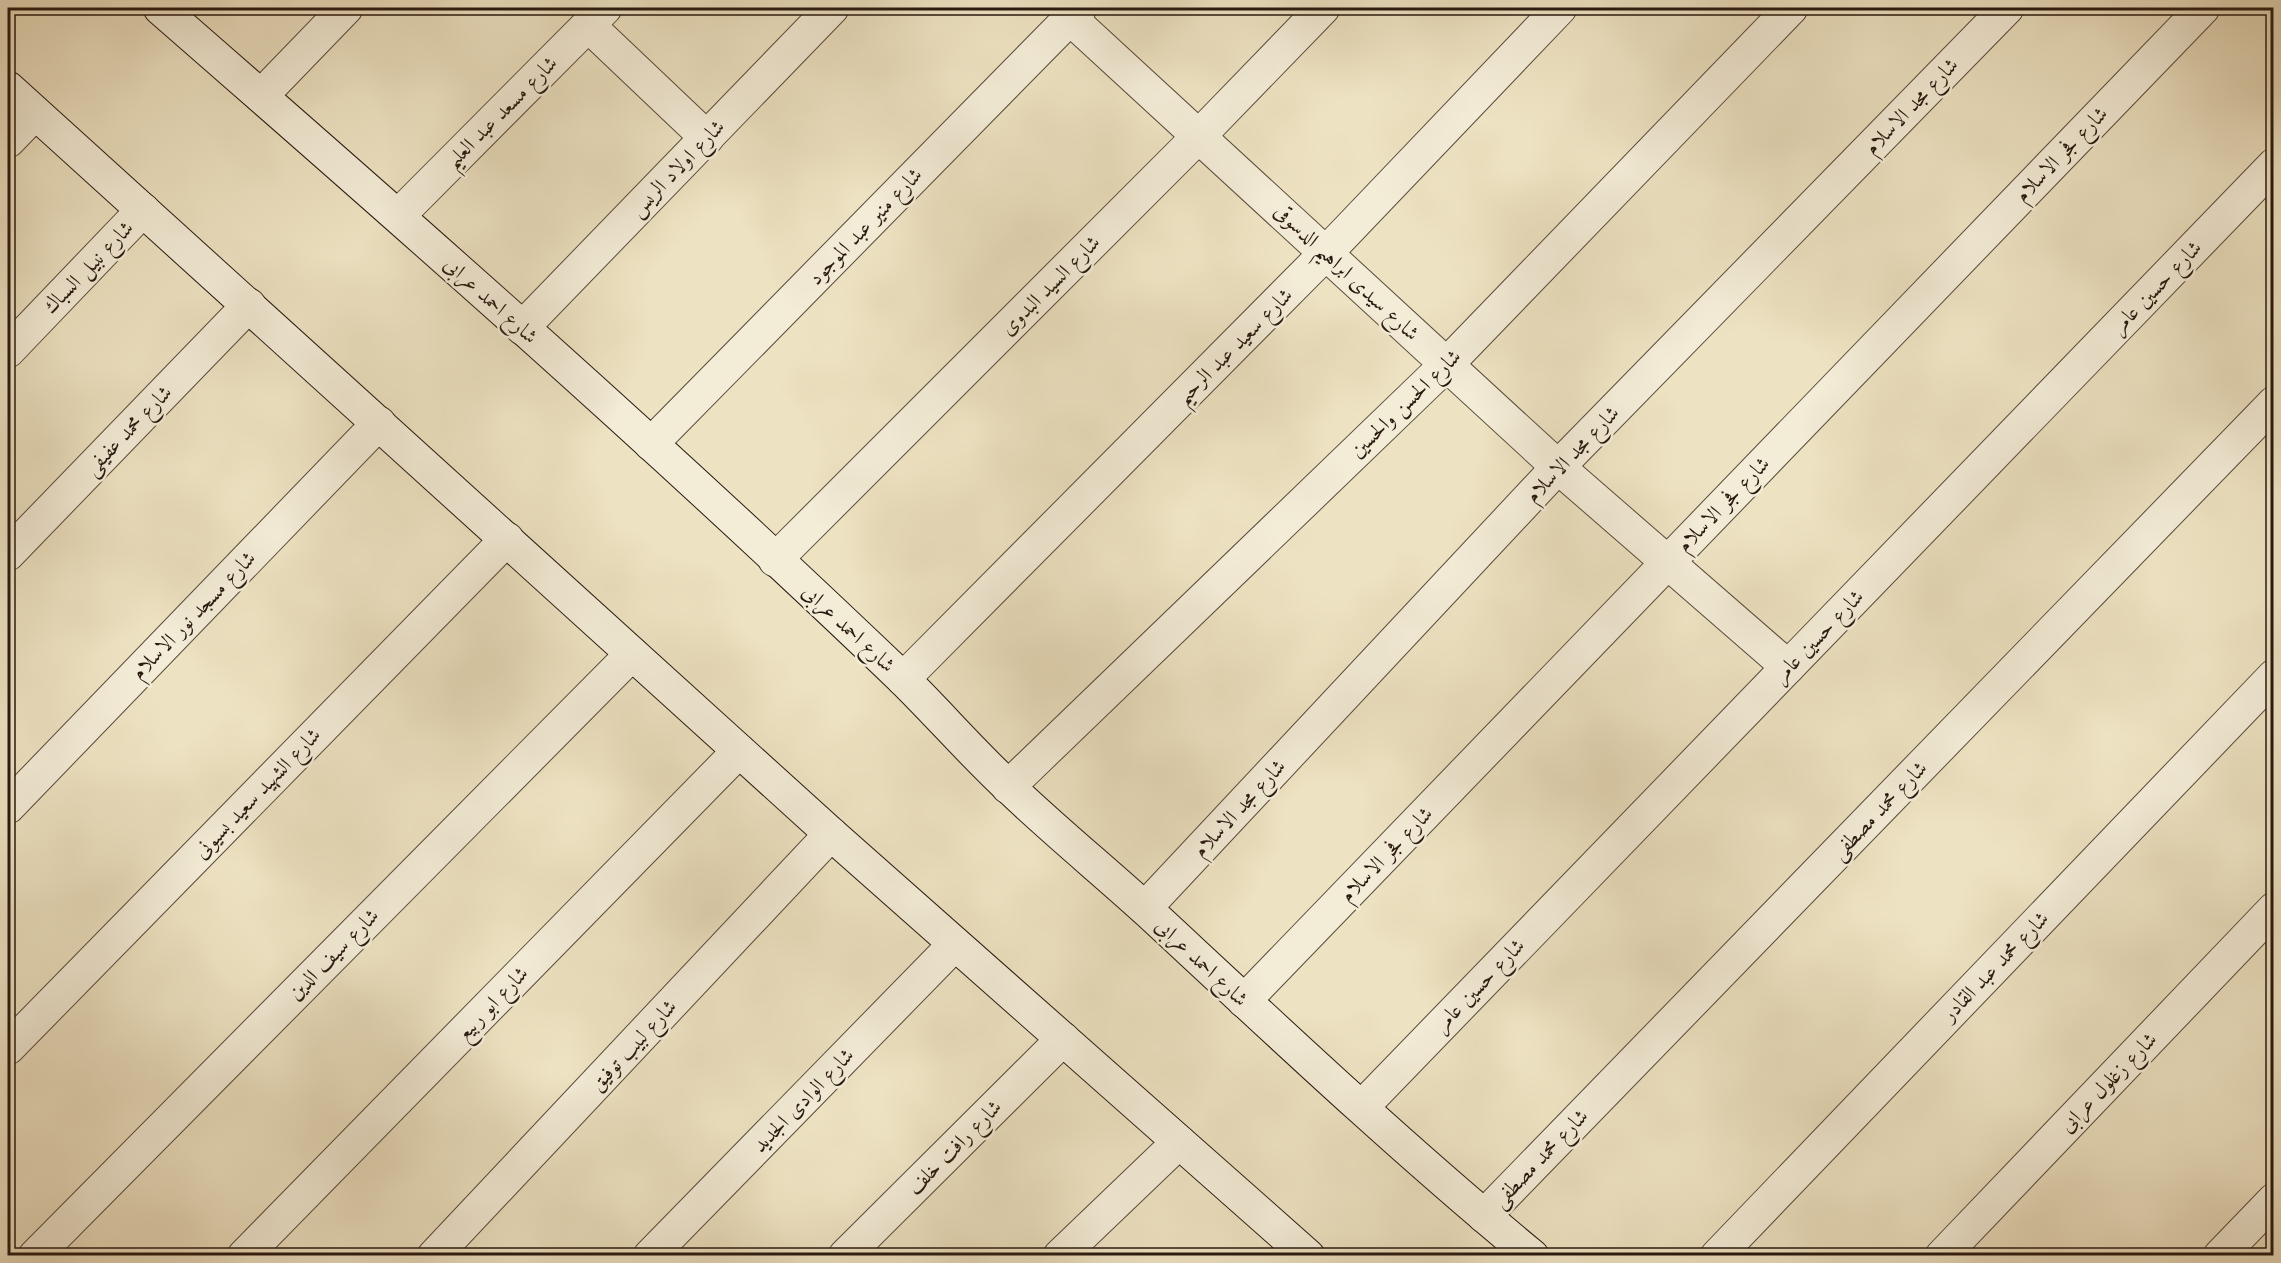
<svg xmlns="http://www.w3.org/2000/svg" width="2281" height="1263" viewBox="0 0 2281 1263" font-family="'Old Standard TT',Amiri,serif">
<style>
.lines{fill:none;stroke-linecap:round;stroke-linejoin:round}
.street-casing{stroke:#594b3c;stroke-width:35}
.secondary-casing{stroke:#281910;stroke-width:35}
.street{stroke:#f3ecd7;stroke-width:33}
.secondary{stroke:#f3ecd7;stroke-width:33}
.labels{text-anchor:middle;stroke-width:5;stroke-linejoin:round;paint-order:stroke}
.street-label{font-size:21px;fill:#281910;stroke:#f3ecd7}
</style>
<rect width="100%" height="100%" fill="#ede2c2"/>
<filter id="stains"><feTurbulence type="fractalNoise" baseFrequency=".00333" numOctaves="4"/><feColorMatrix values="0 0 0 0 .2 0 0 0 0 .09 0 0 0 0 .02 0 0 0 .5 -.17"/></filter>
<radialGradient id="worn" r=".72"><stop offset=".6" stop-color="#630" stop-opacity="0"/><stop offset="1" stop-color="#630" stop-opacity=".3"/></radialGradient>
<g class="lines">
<g class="street-casing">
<g id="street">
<path d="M1070,18L1558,467L1788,667"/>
<path d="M588,25L707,138"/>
<path d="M261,96L346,8"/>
<path d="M8,141L35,113"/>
<path d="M398,216L605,8"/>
<path d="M522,328L832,8"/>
<path d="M8,351L143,210"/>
<path d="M651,444L1080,8"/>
<path d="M8,554L249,305"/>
<path d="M775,560L1199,136L1323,8"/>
<path d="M903,679L1326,253L1560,8"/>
<path d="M1008,787L1447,364L1791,8"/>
<path d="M8,807L379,423"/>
<path d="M1145,908L1558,467L2007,8"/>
<path d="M1244,1001L2203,8"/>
<path d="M8,1048L507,539"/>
<path d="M1362,1107L2274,165"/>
<path d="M1484,1216L2274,403"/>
<path d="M35,1256L632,654"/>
<path d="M244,1256L739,751"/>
<path d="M434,1256L831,834"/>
<path d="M650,1256L955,944"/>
<path d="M845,1256L1063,1039"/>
<path d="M1060,1256L1179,1142"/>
<path d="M1717,1256L2274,676"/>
<path d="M1942,1256L2274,909"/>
<path d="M2220,1256L2274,1200"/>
</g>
</g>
<g class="secondary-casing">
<g id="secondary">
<path d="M160,8C410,226 660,446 900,676C938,713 972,753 1011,789C1056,832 1104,871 1150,913C1275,1029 1400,1147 1532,1256"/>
<path d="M8,88L831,834L1308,1256"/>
</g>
</g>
<use href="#street" class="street"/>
<use href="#secondary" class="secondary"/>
</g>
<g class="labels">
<g class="street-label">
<text transform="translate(1911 106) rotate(-46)" y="7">شارع مجد الاسلام</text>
<text transform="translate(501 112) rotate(-45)" y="7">شارع مسعد عبد العليم</text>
<text transform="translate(2061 154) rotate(-46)" y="7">شارع فجر الاسلام</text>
<text transform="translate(677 168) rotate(-46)" y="7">شارع اولاد الريس</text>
<text transform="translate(865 226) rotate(-46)" y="7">شارع منير عبد الموجود</text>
<text transform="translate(88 267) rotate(-46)" y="7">شارع نبيل السباك</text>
<text transform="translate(1347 272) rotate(43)" y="7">شارع سيدى ابراهيم الدسوقى</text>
<text transform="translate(1050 285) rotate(-45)" y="7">شارع السيد البدوى</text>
<text transform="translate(2156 287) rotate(-46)" y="7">شارع حسين عامر</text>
<text transform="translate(491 300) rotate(42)" y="7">شارع احمد عرابى</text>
<text transform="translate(1234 346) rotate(-45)" y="7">شارع سعيد عبد الرحيم</text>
<text transform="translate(1405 403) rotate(-44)" y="7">شارع الحسن والحسين</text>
<text transform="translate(128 430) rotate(-46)" y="7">شارع محمد عفيفى</text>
<text transform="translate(1572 454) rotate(-46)" y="7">شارع مجد الاسلام</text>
<text transform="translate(1723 504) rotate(-46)" y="7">شارع فجر الاسلام</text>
<text transform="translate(193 615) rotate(-46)" y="7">شارع مسجد نور الاسلام</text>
<text transform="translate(849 628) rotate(43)" y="7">شارع احمد عرابى</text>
<text transform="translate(1818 636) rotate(-46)" y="7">شارع حسين عامر</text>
<text transform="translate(257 793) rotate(-46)" y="7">شارع الشهيد سعيد بسيونى</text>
<text transform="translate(1239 808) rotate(-47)" y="7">شارع مجد الاسلام</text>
<text transform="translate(1879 810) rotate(-46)" y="7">شارع محمد مصطفى</text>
<text transform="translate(1386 854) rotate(-46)" y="7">شارع فجر الاسلام</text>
<text transform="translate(333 954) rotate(-45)" y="7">شارع سيف الدين</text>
<text transform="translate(1202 962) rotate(43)" y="7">شارع احمد عرابى</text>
<text transform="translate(1995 966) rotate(-46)" y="7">شارع محمد عبد القادر</text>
<text transform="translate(1479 985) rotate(-46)" y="7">شارع حسين عامر</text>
<text transform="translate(492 1003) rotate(-46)" y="7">شارع ابو ربيع</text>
<text transform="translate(633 1045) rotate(-47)" y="7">شارع لبيب توفيق</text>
<text transform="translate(2108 1082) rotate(-46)" y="7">شارع زغلول عرابى</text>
<text transform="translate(803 1100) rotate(-46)" y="7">شارع الوادى الجديد</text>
<text transform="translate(954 1147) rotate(-45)" y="7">شارع رافت خلف</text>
<text transform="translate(1540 1158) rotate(-46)" y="7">شارع محمد مصطفى</text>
</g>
</g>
<rect width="2281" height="1263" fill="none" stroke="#ede2c2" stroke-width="30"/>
<rect x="9" y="9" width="2263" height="1245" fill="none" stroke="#281910" stroke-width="3"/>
<rect x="15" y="15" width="2251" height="1233" fill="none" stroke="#281910" stroke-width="1.5"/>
<rect width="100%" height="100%" filter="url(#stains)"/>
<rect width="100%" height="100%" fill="url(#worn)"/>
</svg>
